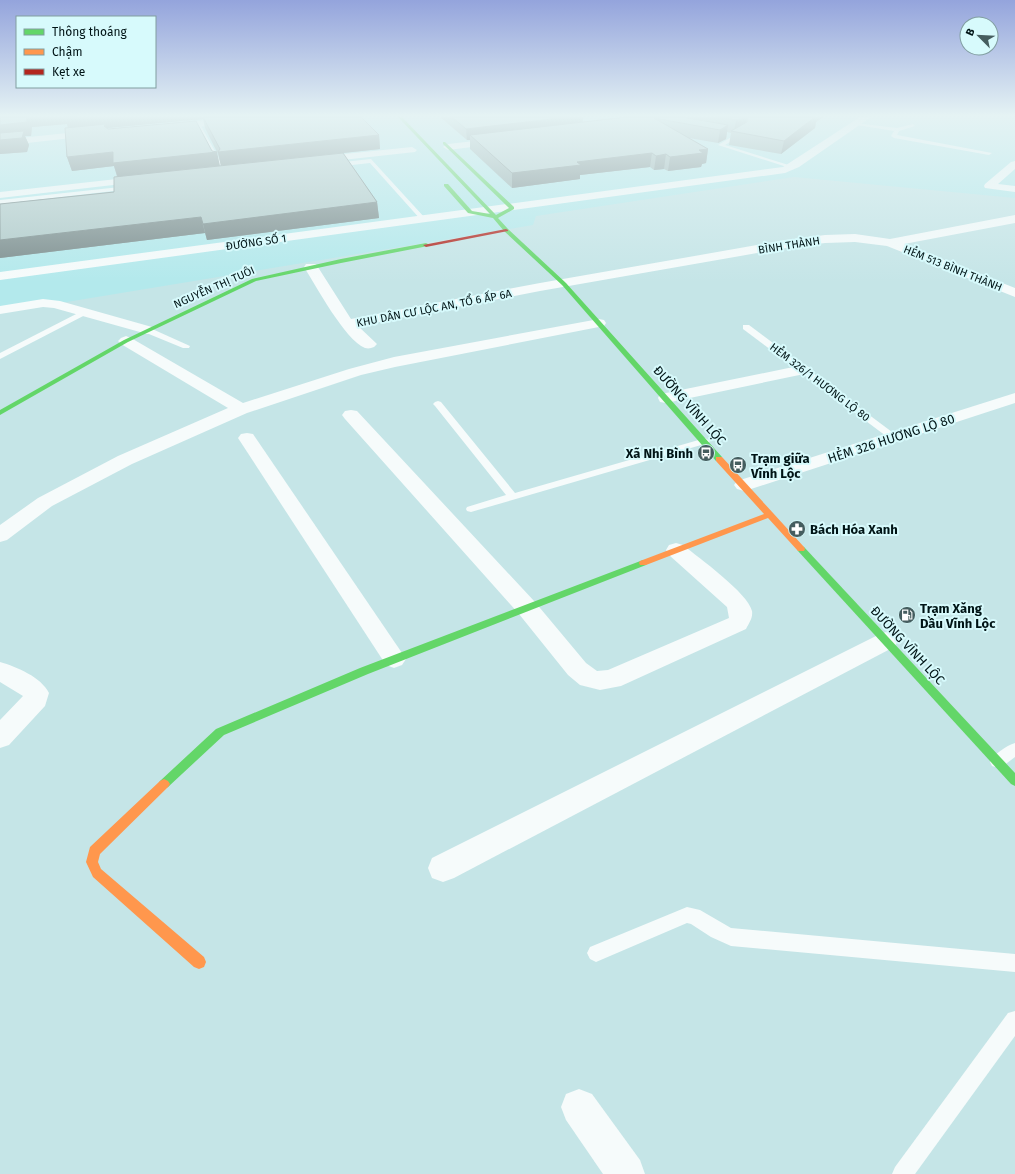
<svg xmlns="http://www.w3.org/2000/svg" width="1015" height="1174" viewBox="0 0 1015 1174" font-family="'Fira Sans',sans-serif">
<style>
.built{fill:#b3e9ec}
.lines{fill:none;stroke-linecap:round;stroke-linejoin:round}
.lane{fill:#f6fbfb;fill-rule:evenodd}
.street{fill:#f6fbfb;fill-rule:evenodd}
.fast{fill:#63d668;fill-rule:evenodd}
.slow{fill:#ff974d;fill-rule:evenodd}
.jam{fill:#b3261e;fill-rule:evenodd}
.wall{fill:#98aead;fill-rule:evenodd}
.shaded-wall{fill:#7c8d8d}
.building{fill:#b1cac9;stroke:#7c8d8d}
.labels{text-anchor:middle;stroke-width:4;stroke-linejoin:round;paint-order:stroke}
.far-street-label{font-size:11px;fill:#001416;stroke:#d7fafc}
.street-label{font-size:13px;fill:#001416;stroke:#d7fafc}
.poi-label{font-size:13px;font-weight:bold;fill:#001416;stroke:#d7fafc;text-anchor:start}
</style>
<rect width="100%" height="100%" fill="#c5e5e7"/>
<path class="built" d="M0,117H1015V198L794,177L536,216L533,225L0,313Z"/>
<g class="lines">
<g class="lane">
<path d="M196,123L200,124L222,164L221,165L216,164Z"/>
<path d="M855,123L897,128L913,124L915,126L899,131L897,135L992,153L989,155L894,138L891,136L894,131L857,125Z"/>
<path d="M740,132L745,133L725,145L795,167L790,168L718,145Z"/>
<path d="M371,159L425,218V220H421L370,163L334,167L331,165L334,163Z"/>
<path d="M129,186L131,187V189L0,204V200Z"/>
<path d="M84,310H90L91,312L0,359V353Z"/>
<path d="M743,325H749L896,435L898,437L896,439H890L743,329Z"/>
<path d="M144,328H150L190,346L189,348H183L144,332Z"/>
<path d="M438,401L441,402L515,493L702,439L705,438L710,441L708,443L471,512L467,511L466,509L467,507L506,495L435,406L433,404L435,402Z"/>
<path d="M1015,743V757C1008,762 1001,770 992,766L990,762C994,754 1006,746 1015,743Z"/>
<path d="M687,907L700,910L731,928L1015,954V972L731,946L711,937L691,924L687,923L596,962L590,959L587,953L590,947Z"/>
<path d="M1015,1011V1036L915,1174H892L895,1167L1008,1013Z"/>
</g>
<g class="street">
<path d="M237,117H271L267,120L168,130L163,127L168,124Z"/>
<path d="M860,117H871L799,167L785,173L0,280V272L783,167Z"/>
<path d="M96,130L99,131L101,133L99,135L0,146V140Z"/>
<path d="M501,138L506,141L504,143L448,150L443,147L448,144Z"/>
<path d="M412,147L417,150L415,152L315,163L310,160L315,157Z"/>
<path d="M1015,161V169L998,184L1015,186V192L985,188L984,186L985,184L1011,162Z"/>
<path d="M144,176L149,179L148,181L0,198V192Z"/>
<path d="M1015,215V223L904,244L1015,288V297L887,246L855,242L825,243L786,248L540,291L358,326L377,344L374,347C371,348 369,349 365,348C345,340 316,286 304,267L306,264H316L351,319L540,283L786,240L825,235L855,234L890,239Z"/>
<path d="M43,299L60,301L152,327L154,330L152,333L147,334L54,308L43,307L0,314V306Z"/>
<path d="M599,319L604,320L606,323L604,326L395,367L361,375L247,413L132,464L52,506L7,540L0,542V525L38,498L118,456L228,408L121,344L118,341L121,338L126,336L131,338L243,403L349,369L394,357Z"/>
<path d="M803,365L809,367L811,370L809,373L666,403L660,402L658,398L660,394L666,393Z"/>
<path d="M1015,393V403L751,489L744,491L737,489L734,485L737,481Z"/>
<path d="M351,410L357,411L535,602L586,663L597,671L608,670L729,618L727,607L669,555L666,550L669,545L676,543L683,545C699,558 748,593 752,611C753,618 749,623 746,629L621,686L600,690L580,685L568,675L519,614L345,419L342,415L345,411Z"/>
<path d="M247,433L253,434L402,653L406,659L402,665L394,668L386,665L238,438L241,434Z"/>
<path d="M886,632L894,635L898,641L894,647L454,878L443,882L432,878L428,868L432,858L878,635Z"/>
<path d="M0,662C17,667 41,677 49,693L45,706L9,745L0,748V720L23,696L0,682Z"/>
<path d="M579,1089L592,1094L640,1160L645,1174H603L566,1120L561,1107L566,1094Z"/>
</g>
<g class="fast">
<path d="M398,117H402L496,215L509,208L443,144V142H445L514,207V209L498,218L508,229L566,283L722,457V461H716L562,285L504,231L493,218L468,213L444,186V184H448L472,211L490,214Z"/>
<path d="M426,243L428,244V246L341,263L256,281L128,342L0,415V410L124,340L252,279L341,259Z"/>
<path d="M801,546L804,547L1015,773V786L1011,784L798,551L797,549L798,547Z"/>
<path d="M643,560L646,561L647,563L646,565L368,674L224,735L168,787L164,789L160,787L158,784L160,781L216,729L360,668Z"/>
</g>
<g class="slow">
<path d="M716,457H722L804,547L805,549L804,551H798L768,518L646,565H640L639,563L640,561L764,514L716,461Z"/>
<path d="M164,779L168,781L170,784L168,787L100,854L98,862L101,869L204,957L206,962L204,967L199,969L194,967L93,877L86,862L90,847L160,781Z"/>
</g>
<path class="jam" d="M506,229L508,230V231L426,247L423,245Z"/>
</g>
<g class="wall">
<path d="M0,117H361L379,135L380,149L343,153L377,202L379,218L207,240L205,233L0,258V204L114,192L117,177L114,166L72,171L67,157L68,127L67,124L32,127L31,136H25L29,145L27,152L0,154ZM203,119L205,128L218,154L221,166L108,129L107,128Z"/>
<path d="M440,117H583V122L627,117H823L816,122L815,128L781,154L729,145L731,133L727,132L726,139L718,143L689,138L708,149L706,163L702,164L701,167L668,171L664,169L654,170L650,167L580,175V179L512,188L470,149V140H467Z"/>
</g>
<g class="shaded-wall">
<path d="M27,117H202L203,119L107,128L110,137L69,132L67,124L32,127L31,136H25L29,145L27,152L0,154V125Z"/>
<path d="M569,117H583V127L470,135V140H467L466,129Z"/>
<path d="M810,117H823L816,122L815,128L781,154L784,141Z"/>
<path d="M747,118L745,131L734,132L736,120Z"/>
<path d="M728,125L726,139L718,143L720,130Z"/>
<path d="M379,135L380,149L221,166L218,152Z"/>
<path d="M708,149L706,163L702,164L701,167L668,171L670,157L699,150Z"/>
<path d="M113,152H217L220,166L118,178L114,166L72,171L67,157Z"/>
<path d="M652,153L650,167L580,175V179L512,188V173L577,162Z"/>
<path d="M666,154L664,169L654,170L656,156Z"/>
<path d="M377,202L379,218L207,240L203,224Z"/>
<path d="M201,217L205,233L0,258V240Z"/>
</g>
<g class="building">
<path d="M0,117H27L26,122L0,125Z"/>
<path d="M65,117H78L65,119Z"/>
<path d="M203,117H361L379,135L218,152L220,149Z"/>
<path d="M452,117H569L466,129Z"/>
<path d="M627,117H682L728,125L720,130L654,118L708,149L699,150L703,153L670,157L666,154L656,156L652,153L577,162L581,165L512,173L470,135Z"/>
<path d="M716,117H815L784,141L731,131L747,122V118L736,120Z"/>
<path d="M196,121L212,151L217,152L113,163V152L67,157L65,128L106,124L104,126L108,129Z"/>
<path d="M24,131L22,138L0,140V133Z"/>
<path d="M343,153L377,202L203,224L201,217L0,240V204L114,192V177Z"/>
</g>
<linearGradient id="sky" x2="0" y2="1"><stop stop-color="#94a4dc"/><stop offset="0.41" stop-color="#e5f3f4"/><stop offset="1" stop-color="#e5f3f4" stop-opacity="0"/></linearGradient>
<rect width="1015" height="282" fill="url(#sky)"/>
<defs>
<g id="bus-disc" transform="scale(0.9)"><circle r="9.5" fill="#455d5f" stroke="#d7fafc"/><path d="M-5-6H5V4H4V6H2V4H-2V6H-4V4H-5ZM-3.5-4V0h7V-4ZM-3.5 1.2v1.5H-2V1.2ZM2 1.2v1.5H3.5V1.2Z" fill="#fff"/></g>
<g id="pharmacy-disc" transform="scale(0.9)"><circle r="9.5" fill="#455d5f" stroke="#d7fafc"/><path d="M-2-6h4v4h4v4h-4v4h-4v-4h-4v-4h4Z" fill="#fff"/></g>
<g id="fuel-disc" transform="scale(0.9)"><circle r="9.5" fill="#455d5f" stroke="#d7fafc"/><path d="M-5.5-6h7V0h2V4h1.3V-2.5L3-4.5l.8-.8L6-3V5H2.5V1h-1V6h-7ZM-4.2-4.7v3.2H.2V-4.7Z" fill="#fff"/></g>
</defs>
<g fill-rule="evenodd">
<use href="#bus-disc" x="706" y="453"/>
<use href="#bus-disc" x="738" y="465"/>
<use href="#pharmacy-disc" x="797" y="529"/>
<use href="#fuel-disc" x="907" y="615"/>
</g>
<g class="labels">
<g class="far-street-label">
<text transform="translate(256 242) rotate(-8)" y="4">ĐƯỜNG SỐ 1</text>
<text transform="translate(789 245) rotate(-9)" y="4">BÌNH THÀNH</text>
<text transform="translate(953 268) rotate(22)" y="4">HẺM 513 BÌNH THÀNH</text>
<text transform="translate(214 287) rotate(-24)" y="4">NGUYỄN THỊ TUÔI</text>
<text transform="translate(434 308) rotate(-11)" y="4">KHU DÂN CƯ LỘC AN, TỔ 6 ẤP 6A</text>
<text transform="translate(820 382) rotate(37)" y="4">HẺM 326/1 HƯƠNG LỘ 80</text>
</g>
<g class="street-label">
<text transform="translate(690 405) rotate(48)" y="5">ĐƯỜNG VĨNH LỘC</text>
<text transform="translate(891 438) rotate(-18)" y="5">HẺM 326 HƯƠNG LỘ 80</text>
<text transform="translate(908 645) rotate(47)" y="5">ĐƯỜNG VĨNH LỘC</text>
</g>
<g class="poi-label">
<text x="693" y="458" text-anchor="end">Xã Nhị Bình</text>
<text x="751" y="463">Trạm giữa<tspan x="751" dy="15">Vĩnh Lộc</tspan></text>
<text x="810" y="534">Bách Hóa Xanh</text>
<text x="920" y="613">Trạm Xăng<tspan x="920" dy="15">Dầu Vĩnh Lộc</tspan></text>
</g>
</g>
<rect x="16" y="16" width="140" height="72" fill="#d7fafc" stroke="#819ea0"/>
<rect x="24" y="29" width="20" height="6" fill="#63d668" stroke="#819ea0"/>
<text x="52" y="36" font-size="12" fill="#001416">Thông thoáng</text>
<rect x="24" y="49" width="20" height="6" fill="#ff974d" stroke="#819ea0"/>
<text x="52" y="56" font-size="12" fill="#001416">Chậm</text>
<rect x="24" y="69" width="20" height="6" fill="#b3261e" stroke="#819ea0"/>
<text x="52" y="76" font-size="12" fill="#001416">Kẹt xe</text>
<g transform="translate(979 36) rotate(294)"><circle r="19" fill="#d7fafc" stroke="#819ea0"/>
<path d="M0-3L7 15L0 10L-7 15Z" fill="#455d5f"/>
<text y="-6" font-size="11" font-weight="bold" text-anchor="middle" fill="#001416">B</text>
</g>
</svg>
